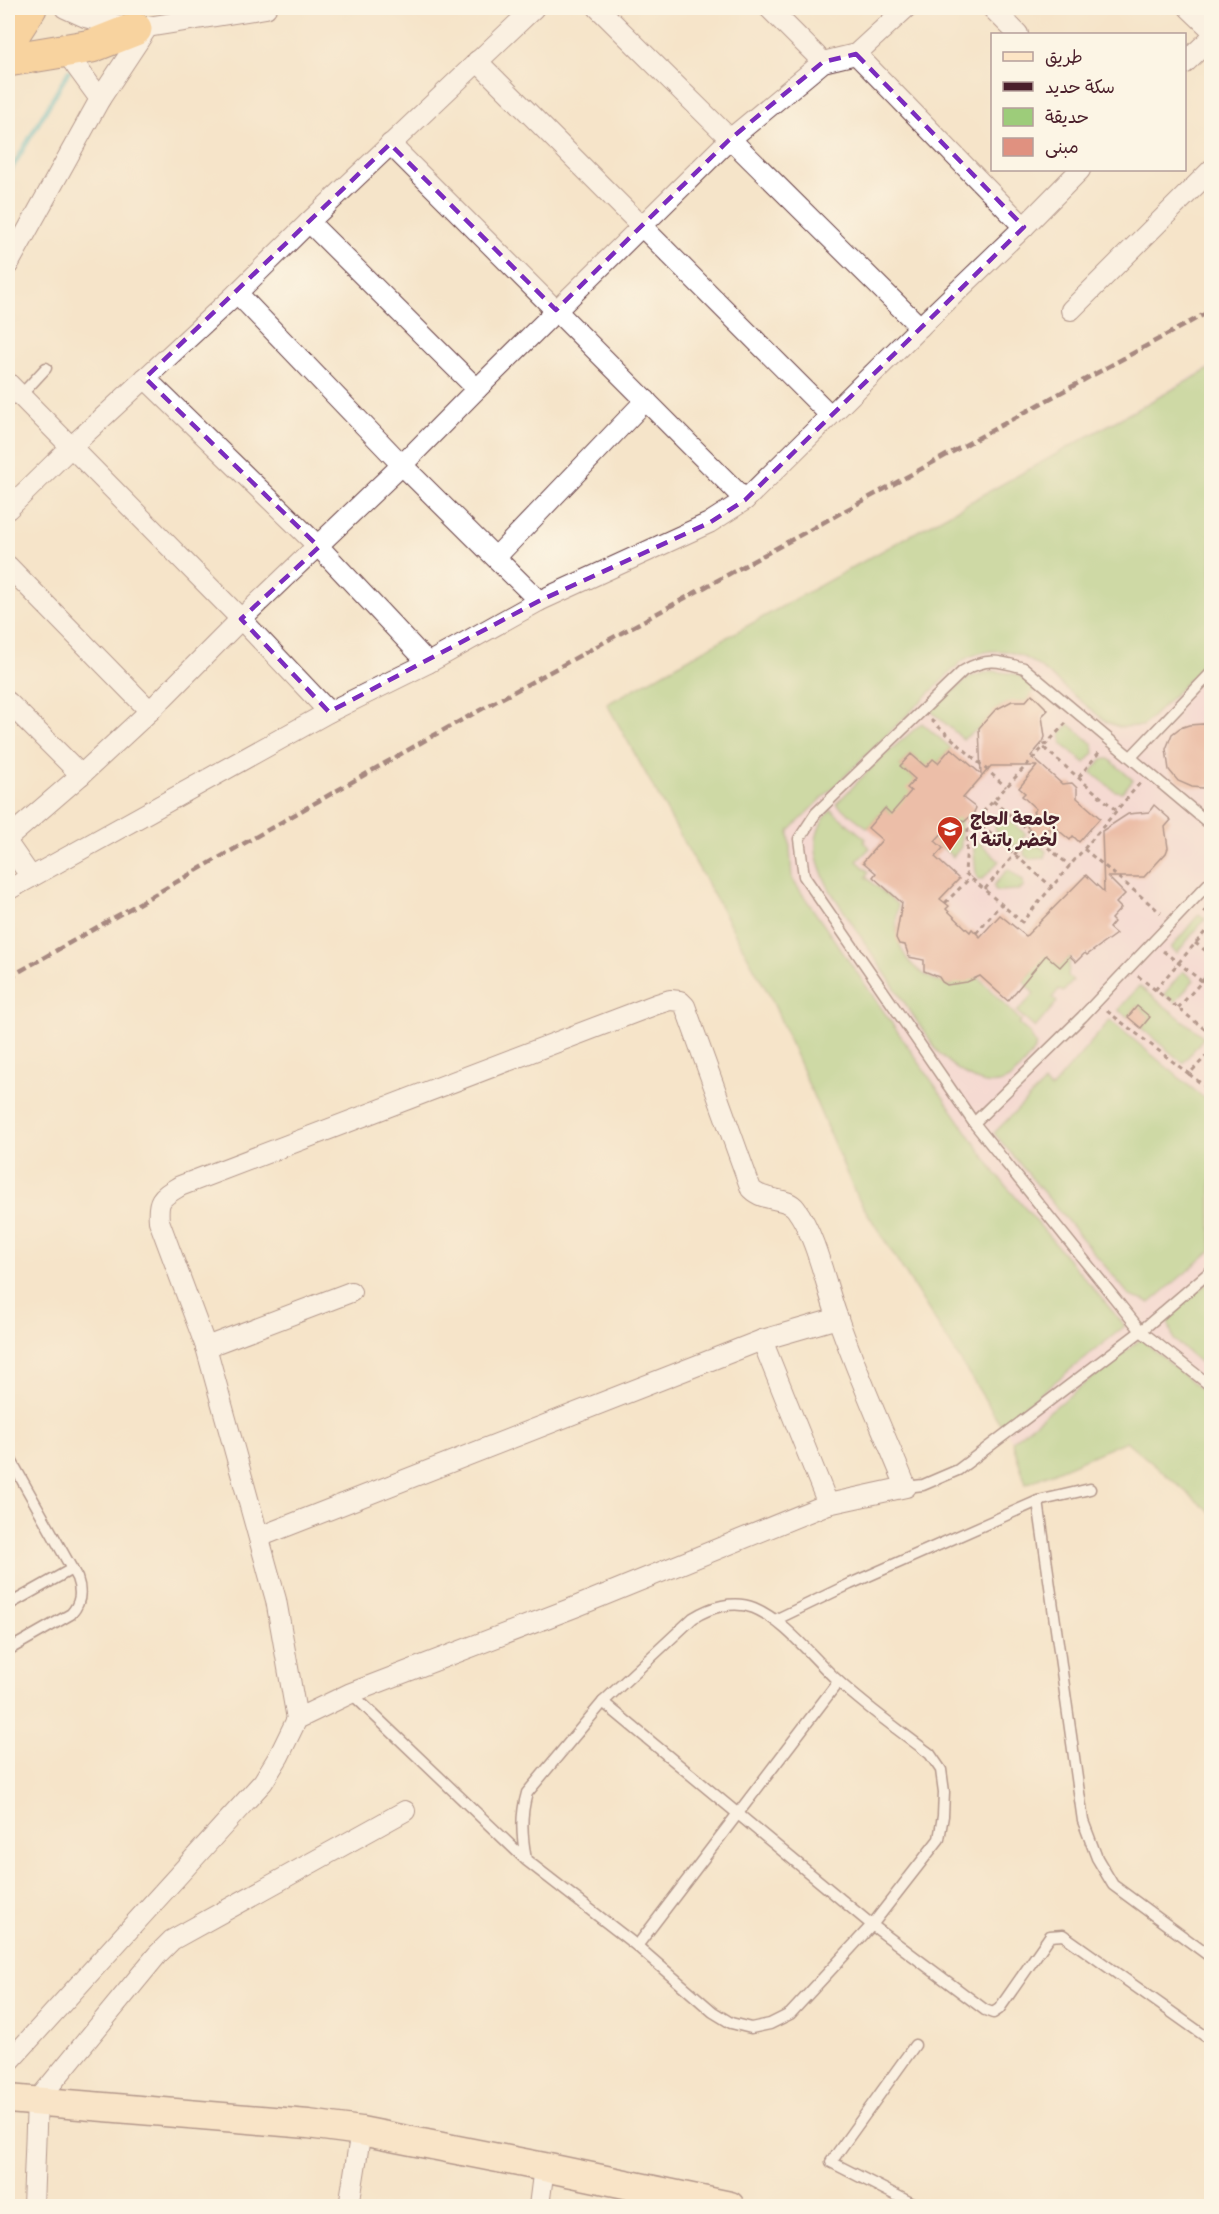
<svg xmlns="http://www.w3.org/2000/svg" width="1219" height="2214" viewBox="0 0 1219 2214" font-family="'Patrick Hand','Playpen Sans Arabic',sans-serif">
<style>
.built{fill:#f4cfde}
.green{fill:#9dcc7a;stroke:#747652;stroke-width:1.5}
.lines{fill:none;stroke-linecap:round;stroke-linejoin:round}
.stream{stroke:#45b4bf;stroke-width:5}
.building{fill:#e09180}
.lane-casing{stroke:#643d43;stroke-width:13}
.street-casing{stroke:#643d43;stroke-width:22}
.secondary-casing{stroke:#643d43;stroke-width:31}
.highway-casing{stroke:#643d43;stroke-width:35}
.path{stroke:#643d43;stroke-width:3;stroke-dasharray:4.5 4.5;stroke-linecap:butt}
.lane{stroke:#fff;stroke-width:10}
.street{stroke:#fff;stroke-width:20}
.secondary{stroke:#fde5c5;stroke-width:28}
.highway{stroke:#fabe6d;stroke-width:33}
.rail{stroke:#4a1f2b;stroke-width:4.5;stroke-dasharray:9 4.5;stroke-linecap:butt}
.marked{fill:none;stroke:#7b2cbf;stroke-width:4.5;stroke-dasharray:12 8;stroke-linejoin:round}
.labels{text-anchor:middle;stroke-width:4.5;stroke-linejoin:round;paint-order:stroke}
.poi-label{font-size:18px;font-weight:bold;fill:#4a1f2b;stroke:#fcf5e5;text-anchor:start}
</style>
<rect width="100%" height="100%" fill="#fcf5e5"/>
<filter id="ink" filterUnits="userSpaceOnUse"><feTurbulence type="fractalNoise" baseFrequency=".0167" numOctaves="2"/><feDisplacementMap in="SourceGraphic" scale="12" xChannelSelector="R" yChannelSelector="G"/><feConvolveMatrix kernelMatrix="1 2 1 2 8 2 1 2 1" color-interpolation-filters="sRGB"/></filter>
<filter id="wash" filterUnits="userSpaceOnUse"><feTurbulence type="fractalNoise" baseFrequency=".008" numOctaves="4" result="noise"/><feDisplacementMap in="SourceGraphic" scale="24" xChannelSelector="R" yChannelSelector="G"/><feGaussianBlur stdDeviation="1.35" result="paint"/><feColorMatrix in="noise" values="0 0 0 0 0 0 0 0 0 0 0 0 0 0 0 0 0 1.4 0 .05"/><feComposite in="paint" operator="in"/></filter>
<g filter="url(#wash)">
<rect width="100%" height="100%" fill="#f5e4c9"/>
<path class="built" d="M1211,366V1513L1126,1441L1026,1484L1012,1441L856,1195L772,1000L607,704Z"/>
<g class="green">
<path d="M1211,368V658L1143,726L1119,727L1106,722C1092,710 1077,698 1063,686C1030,658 1007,638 963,660L789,831L792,879L997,1175L1125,1326L1001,1425L856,1195L772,1000L607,704Z"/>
<path d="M992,671L1015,674L1036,688L1026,701C995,701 998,711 979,728C974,732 968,736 963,739L931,711L970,677Z"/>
<path d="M922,723L951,748L938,763L926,767L911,754L900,766L915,779L911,791L896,818L885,808L868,828L836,804L880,759Z"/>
<path d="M1069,724L1093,744L1094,753L1085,763L1062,744L1061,733Z"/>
<path d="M1102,759H1109L1133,780L1122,792L1115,791L1091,772Z"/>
<path d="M831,810L866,839L864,842L870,848L857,861L869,872L866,877L898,905C890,948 910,975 952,986L953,983L979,978L1021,1021L1019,1024L1030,1034L1036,1046C1032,1056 1024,1064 1017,1072C993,1099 958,1073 938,1052C931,1044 928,1035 920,1026L830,890C815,861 807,836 831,810Z"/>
<path d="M951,811L961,820V847L953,857L935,841L941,834L936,829Z"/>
<path d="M996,821L1011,822L1026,834L1015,847L996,831L994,824Z"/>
<path d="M1032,840L1046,851L1044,858L1030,859L1024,855L1025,847Z"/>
<path d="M979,842L999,861L983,879H978L976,874L973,843Z"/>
<path d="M1008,869L1023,881L1024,887L1019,890L997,891L994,888V885Z"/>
<path d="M1199,914L1205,919L1177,953L1171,948Z"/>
<path d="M1037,947L1060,967L1070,956L1068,976L1073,981L1063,992L1059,989L1052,998L1057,1002L1035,1028L1017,1012L1034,994L1024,982L1033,971Z"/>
<path d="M1183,971L1194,980L1175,1002L1164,994Z"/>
<path d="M1139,986L1204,1037L1183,1063L1141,1028L1150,1017L1137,1006L1128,1017L1118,1010Z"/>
<path d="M1110,1020L1211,1104V1251L1150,1303L1130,1296L994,1133L1044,1083L1051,1089Z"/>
<path d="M1211,1280V1372L1174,1340L1168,1322L1173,1313Z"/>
<path d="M1141,1339L1211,1398V1513L1126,1441L1026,1484L1012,1441Z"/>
</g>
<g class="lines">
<path class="stream" d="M8,175L69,71"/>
</g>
<g id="blocks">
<g class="building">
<path d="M1032,694L1048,710L1042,716L1045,737L1043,742L1031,756L1062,784L1072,783L1077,788V798L1100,818L1079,842L1073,836L1070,840L1057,829L1054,833L1048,828L1039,838L1027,827L1037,816L1033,812L1036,809L1022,796L1025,793L1019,788L1037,766H991L963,798L976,808L973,814L964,822L957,817L935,841L943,848L935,857L959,879L940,899L949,906L946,909L970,932L972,929L980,937L1000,915L1026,936L1086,875L1104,892L1102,831L1128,814L1149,812L1154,805L1171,820L1165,827L1168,848L1166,853L1144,877H1108L1125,894L1116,903L1121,908L1111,919L1114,922L1109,928L1116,934L1087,955L1085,953L1076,962L1070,956L1060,967L1046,955L1008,1001L980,976L967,982L947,985L942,982L939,977L924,971V960L909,957L905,945L899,944L896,938L902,903L873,877L876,873L863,862L882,840L868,828L885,808L891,814L911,791L907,788L915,779L900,766L911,754L926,767L933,759L938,763L951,748L981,774L979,728L995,710L1012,701H1026Z"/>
<path d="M1203,724L1212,726V785L1202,788L1192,787L1178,781L1169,770L1166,749L1172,734L1180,728L1189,725Z"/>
<path d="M1137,1006L1150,1017L1141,1028L1128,1017Z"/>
</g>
</g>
</g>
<g filter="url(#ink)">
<use href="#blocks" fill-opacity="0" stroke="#643d43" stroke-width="1.5"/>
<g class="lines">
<g class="lane-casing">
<g id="lane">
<path d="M21,395L46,368"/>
<path d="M1131,757L1212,672"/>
<path d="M1212,826L1024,668C999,661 987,657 963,671L816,813L799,839L804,876L974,1123L1141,1331L1212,1387"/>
<path d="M974,1123L1082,1017L1212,880"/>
<path d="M8,1455L77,1578C82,1592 81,1603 71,1614L8,1650"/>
<path d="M906,1487L923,1485L958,1470L1141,1331L1212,1270"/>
<path d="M1038,1501L1083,1821L1097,1858L1113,1885L1212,1958"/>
<path d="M8,1605L72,1569"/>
<path d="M775,1620L850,1584L1038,1501L1090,1489"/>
<path d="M351,1693L526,1860L637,1946L713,2012L731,2023L751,2028L770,2024L790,2014L872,1925L939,1839L943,1816L944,1792L941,1770L930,1754C899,1730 866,1707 837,1680C812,1657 785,1621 754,1608C734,1600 710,1607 693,1618L603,1702L527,1793C520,1817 522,1836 526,1860"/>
<path d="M603,1702L872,1925L985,2010L993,2013L999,2009L1050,1936L1063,1935L1212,2041"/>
<path d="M637,1946L838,1682"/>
<path d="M915,2045L831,2162L917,2206"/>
</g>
</g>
<g class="street-casing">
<g id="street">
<path d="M65,8L85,17L135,29L266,8"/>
<path d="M598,8L920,327"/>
<path d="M769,8L823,62"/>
<path d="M992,8L1018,34"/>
<path d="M1189,8L1212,30"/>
<path d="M65,51L100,99"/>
<path d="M856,54L1024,227"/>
<path d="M477,61L830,415"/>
<path d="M1184,64L1212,37"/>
<path d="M390,144L745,500"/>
<path d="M309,222L477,389"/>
<path d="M8,265L100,99L147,28"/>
<path d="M237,293L402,465L539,601"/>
<path d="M1071,310L1212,169"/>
<path d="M145,378L319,547L428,663"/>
<path d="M8,383L241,619L329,712"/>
<path d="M8,509L72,446L237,293L309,222L534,8"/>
<path d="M496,557L646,400"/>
<path d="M8,566L150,711"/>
<path d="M8,702L81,775"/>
<path d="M8,838L81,775L150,711L241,619L402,465L477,389L729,140L823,62L856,54L906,8"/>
<path d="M8,844L31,877"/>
<path d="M8,890L329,712L428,663L539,601L709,523L745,500L920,327L1024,227L1080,170"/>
<path d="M762,1340L828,1504"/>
<path d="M206,1347L351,1292"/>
<path d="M259,1537L762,1340L838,1318"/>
<path d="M8,2063L263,1782L279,1756L297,1719L351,1693L575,1607L828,1504L906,1487C883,1430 857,1374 837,1316C825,1283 816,1236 796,1209C787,1196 765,1203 751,1189L685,1006L680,1001L670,1000L657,1004L180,1186C162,1197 157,1198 159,1221L206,1347L276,1600L297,1719"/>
<path d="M33,2206L37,2101L157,1955L172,1940L405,1811"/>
<path d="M349,2206L361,2131"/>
<path d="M539,2206L544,2167"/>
</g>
</g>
<g class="secondary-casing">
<path id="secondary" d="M8,2099L308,2124L361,2131L544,2167L730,2206"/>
</g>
<g class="highway-casing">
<g id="highway">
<path d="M8,42L30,8"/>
<path d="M8,60L92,46L135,29"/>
</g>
</g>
<g class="path">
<path d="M931,720L1006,787"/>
<path d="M1066,723L968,828L965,873L1022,922L1140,783"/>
<path d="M1044,748L1117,811"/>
<path d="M1079,777L1101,750"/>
<path d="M993,801L1070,866"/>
<path d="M975,820L1052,887"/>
<path d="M1084,849L1161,913"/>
<path d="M985,889L1032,834"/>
<path d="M945,903L971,877"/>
<path d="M1204,910L1212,916"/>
<path d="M976,933L1001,904"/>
<path d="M1195,943L1212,955"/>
<path d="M1163,951L1212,989"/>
<path d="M1138,976L1212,1035"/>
<path d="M1155,990L1212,924"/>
<path d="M1178,1008L1212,970"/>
<path d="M1107,1011L1189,1074L1212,1050"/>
<path d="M1189,1074L1212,1092"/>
</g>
<use href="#lane" class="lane"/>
<use href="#street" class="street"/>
<use href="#secondary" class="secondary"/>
<use href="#highway" class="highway"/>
<path class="rail" d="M8,978L429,738L1212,310"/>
</g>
</g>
<path d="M0 0H1219V2214H0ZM856,54L1024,227L745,500L709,523L539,601L329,712L241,619L319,547L145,378L390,144L556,310L729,140L823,62Z" fill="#f5e4c9" fill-opacity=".55" fill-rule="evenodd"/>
<path class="marked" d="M856,54L1024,227L745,500L709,523L539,601L329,712L241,619L319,547L145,378L390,144L556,310L729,140L823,62Z"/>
<defs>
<g id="university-pin" transform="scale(1.35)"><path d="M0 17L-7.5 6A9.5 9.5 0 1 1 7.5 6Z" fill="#c8321e" stroke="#fcf5e5"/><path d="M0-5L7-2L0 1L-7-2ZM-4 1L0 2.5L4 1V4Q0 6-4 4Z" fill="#fff"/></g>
</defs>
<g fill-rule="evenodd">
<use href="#university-pin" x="950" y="829"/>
</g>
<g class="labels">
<g class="poi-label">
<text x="970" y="825">جامعة الحاج<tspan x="970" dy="21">لخضر باتنة 1</tspan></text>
</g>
</g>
<rect width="1219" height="2214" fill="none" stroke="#fcf5e5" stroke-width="30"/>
<rect x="991" y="33" width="195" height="138" fill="#fcf5e5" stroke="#b59f9b" stroke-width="1.5"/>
<rect x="1003" y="52" width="30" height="9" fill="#fde5c5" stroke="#b59f9b" stroke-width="1.5"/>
<text x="1045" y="63" font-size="18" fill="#4a1f2b">طريق</text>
<rect x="1003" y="82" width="30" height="9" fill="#4a1f2b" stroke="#b59f9b" stroke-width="1.5"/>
<text x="1045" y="93" font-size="18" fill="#4a1f2b">سكة حديد</text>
<rect x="1003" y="108" width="30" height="18" fill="#9dcc7a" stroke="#b59f9b" stroke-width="1.5"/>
<text x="1045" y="123" font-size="18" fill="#4a1f2b">حديقة</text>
<rect x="1003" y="138" width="30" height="18" fill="#e09180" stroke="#b59f9b" stroke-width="1.5"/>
<text x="1045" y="153" font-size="18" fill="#4a1f2b">مبنى</text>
</svg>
